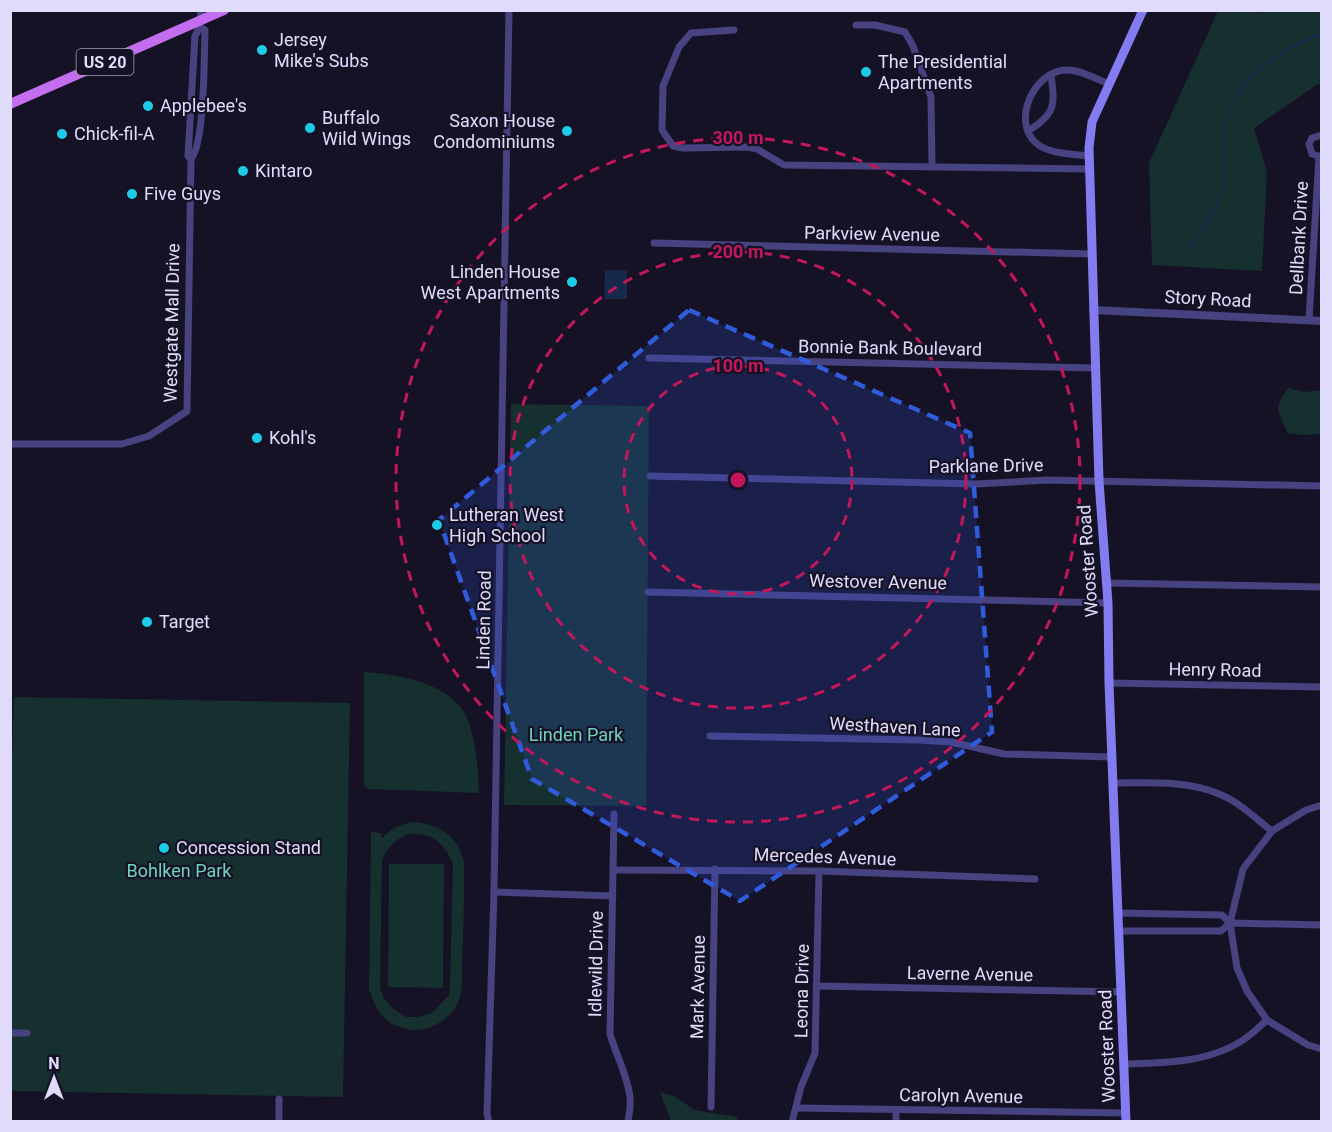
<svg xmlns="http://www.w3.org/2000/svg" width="1332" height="1132" viewBox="0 0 1332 1132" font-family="Roboto,sans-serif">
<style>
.green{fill:#162f2f;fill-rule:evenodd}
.water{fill:#16294c}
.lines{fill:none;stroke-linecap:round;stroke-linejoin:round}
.stream{stroke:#16294c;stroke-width:2}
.minor{stroke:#474280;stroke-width:7}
.tertiary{stroke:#474280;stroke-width:8}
.secondary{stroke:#837cf1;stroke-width:9}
.primary{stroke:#c36eef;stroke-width:10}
.marked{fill:#305cdc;fill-opacity:0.2;stroke:#305cdc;stroke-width:4.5;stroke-dasharray:12 8;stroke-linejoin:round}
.ring{fill:none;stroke:#c2185b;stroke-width:3;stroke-dasharray:10 8}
.poi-dot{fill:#1ccbe6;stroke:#161226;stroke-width:2}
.labels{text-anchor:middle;stroke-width:4.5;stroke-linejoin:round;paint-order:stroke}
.shield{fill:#161226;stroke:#a39fbb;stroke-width:1.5}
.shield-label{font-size:16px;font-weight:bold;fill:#e0dbfb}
.poi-label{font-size:18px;fill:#e0dbfb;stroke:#161226;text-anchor:start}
.street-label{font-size:18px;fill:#e0dbfb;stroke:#161226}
.park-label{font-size:18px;fill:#6ed4be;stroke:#161226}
.centre{fill:#c2185b;stroke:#161226;stroke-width:3}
.ring-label{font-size:18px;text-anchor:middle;font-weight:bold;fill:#c2185b;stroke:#161226;stroke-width:4.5;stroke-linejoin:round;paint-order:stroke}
</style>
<rect width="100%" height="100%" fill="#161226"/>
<g class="green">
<path d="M1266,10L1321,11L1322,85L1318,84L1254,128L1267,172L1262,271L1152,265L1149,163L1218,11H1253L1259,13Z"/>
<path d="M1288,388L1305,392L1321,390V434L1302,435L1288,433C1278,412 1273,408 1288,388Z"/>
<path d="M511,404L649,406L646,806L504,805Z"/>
<path d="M364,672C396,674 440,681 461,708C476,728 478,768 479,793L368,789L364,785Z"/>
<path d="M14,697L350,703L343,1097L11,1091L10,820Z"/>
<path d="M416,822C441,826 458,836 464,862C464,895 464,929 462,963C462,975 463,989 459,1000C452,1019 428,1034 407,1029C383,1024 376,1010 369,989L371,832L381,833L382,838C392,828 402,823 416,822ZM408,834C433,833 442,841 453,863L450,986L449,995L432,1013L418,1017H406L391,1007L384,998L380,989L382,861C387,847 395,840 408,834Z"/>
<path d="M389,864H444L443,988L388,987Z"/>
<path d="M660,1092L676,1097L694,1110L737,1117V1121H671Z"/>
</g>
<path class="water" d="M605,270H627V299H604Z"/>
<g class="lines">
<path class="stream" d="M1191,248C1201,233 1213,217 1219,200C1229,171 1221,141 1228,112C1235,82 1292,40 1322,35"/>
<g class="minor">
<path d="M856,25H875L905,32L913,46L931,97L932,167"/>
<path d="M200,27L205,30C204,55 205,143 191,159L188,156L195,36L200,27L201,10"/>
<path d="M734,30L691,33L679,47L663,86L662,130L673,146L683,148L748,147L757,149L784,165L1089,169"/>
<path d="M1028,131C1056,114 1055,105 1051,75"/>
<path d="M1322,135L1312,138L1309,144L1312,154L1322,157"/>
<path d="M1089,156C1073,154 1048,154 1036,143C1011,121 1034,71 1066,70C1079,69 1096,79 1109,84"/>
<path d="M654,243L1091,254"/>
<path d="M1309,320L1319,157"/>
<path d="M649,358L1095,368"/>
<path d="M10,444H122L149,436L187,411L191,159"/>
<path d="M650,476L976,484L1047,480L1322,486"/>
<path d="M1107,583L1322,587"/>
<path d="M648,592L1108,603"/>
<path d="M1109,683L1322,687"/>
<path d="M710,736L918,740L951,742L1004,754L1112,757"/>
<path d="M1113,783C1148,783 1186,780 1219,794C1238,801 1255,818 1272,831"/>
<path d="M1322,805L1306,810L1272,831L1243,869L1230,923L1237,968L1247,991L1267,1020L1308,1045L1322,1049"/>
<path d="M614,814L610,1034C616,1055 628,1076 630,1098C631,1105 629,1114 628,1122"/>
<path d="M614,870L819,871L1035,879"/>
<path d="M494,892L613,896"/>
<path d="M1118,913L1222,915L1230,923"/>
<path d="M1120,931H1221L1230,923L1322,925"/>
<path d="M817,986L1122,992"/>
<path d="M10,1033H27"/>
<path d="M1124,1064C1165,1063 1211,1063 1246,1038C1253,1033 1260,1026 1267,1020"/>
<path d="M711,1107L715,869"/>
<path d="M796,1108L1126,1113"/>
<path d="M279,1122V1099"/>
<path d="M489,1122L487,1114L494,892L509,10"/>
<path d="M792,1122L801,1087L815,1053L819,871"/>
<path d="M896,1122V1110"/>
</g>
<path class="tertiary" d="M1093,310L1322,321"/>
<path class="secondary" d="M1126,1122L1109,683L1108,603L1099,481L1089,148L1092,122L1143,10"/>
<path class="primary" d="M10,104L224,10"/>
</g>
<path class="marked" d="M689,310L970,433L992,732L740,901L532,779L439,520Z"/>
<g class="ring">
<circle cx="738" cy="480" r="114"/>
<circle cx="738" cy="480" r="228"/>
<circle cx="738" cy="480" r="342"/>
</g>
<g class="poi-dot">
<circle cx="262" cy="50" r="6"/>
<circle cx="866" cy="72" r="6"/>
<circle cx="148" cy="106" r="6"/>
<circle cx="310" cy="128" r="6"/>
<circle cx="567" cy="131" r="6"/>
<circle cx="62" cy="134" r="6"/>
<circle cx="243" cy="171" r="6"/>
<circle cx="132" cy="194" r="6"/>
<circle cx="572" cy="282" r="6"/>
<circle cx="257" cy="438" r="6"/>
<circle cx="437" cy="525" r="6"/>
<circle cx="147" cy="622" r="6"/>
<circle cx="164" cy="848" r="6"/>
</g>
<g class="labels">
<rect class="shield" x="76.5" y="49" width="57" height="26" rx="4.5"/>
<g class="shield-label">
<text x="105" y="68">US 20</text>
</g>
<g class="poi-label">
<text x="274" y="46">Jersey<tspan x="274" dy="21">Mike's Subs</tspan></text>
<text x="878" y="68">The Presidential<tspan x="878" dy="21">Apartments</tspan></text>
<text x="160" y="112">Applebee's</text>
<text x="322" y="124">Buffalo<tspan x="322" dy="21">Wild Wings</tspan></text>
<text x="555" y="127" text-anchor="end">Saxon House<tspan x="555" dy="21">Condominiums</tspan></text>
<text x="74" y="140">Chick-fil-A</text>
<text x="255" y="177">Kintaro</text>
<text x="144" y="200">Five Guys</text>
<text x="560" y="278" text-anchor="end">Linden House<tspan x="560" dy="21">West Apartments</tspan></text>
<text x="269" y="444">Kohl's</text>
<text x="449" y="521">Lutheran West<tspan x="449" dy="21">High School</tspan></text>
<text x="159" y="628">Target</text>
<text x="176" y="854">Concession Stand</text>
</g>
<g class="street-label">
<text transform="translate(872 234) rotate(1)" y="6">Parkview Avenue</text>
<text transform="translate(1299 238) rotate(-87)" y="6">Dellbank Drive</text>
<text transform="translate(1208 299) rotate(3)" y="6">Story Road</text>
<text transform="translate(172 323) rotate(-89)" y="6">Westgate Mall Drive</text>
<text transform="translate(890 348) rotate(1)" y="6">Bonnie Bank Boulevard</text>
<text transform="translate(986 466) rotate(-1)" y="6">Parklane Drive</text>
<text transform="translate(1088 561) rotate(-94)" y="6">Wooster Road</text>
<text transform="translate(878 582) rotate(1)" y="6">Westover Avenue</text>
<text transform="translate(484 620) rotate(-89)" y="6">Linden Road</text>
<text transform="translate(1215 670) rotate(1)" y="6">Henry Road</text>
<text transform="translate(895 727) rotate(3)" y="6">Westhaven Lane</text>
<text transform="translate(825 857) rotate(2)" y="6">Mercedes Avenue</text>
<text transform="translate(596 964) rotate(-89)" y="6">Idlewild Drive</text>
<text transform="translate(970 974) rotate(1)" y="6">Laverne Avenue</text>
<text transform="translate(698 987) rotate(-89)" y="6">Mark Avenue</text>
<text transform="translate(802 991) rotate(-89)" y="6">Leona Drive</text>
<text transform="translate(1107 1046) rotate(-92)" y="6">Wooster Road</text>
<text transform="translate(961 1096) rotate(1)" y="6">Carolyn Avenue</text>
</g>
<g class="park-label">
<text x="576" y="741">Linden Park</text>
<text x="179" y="877">Bohlken Park</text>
</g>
</g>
<circle cx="738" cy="480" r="9" class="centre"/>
<g class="ring-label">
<text x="738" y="144">300 m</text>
<text x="738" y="258">200 m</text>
<text x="738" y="372">100 m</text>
</g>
<rect width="1332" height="1132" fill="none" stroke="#e0dbfb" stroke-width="24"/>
<g transform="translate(54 1078)" stroke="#161226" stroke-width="4.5" paint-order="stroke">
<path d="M0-4.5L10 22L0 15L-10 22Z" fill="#e0dbfb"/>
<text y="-9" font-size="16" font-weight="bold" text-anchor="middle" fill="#e0dbfb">N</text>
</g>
</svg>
